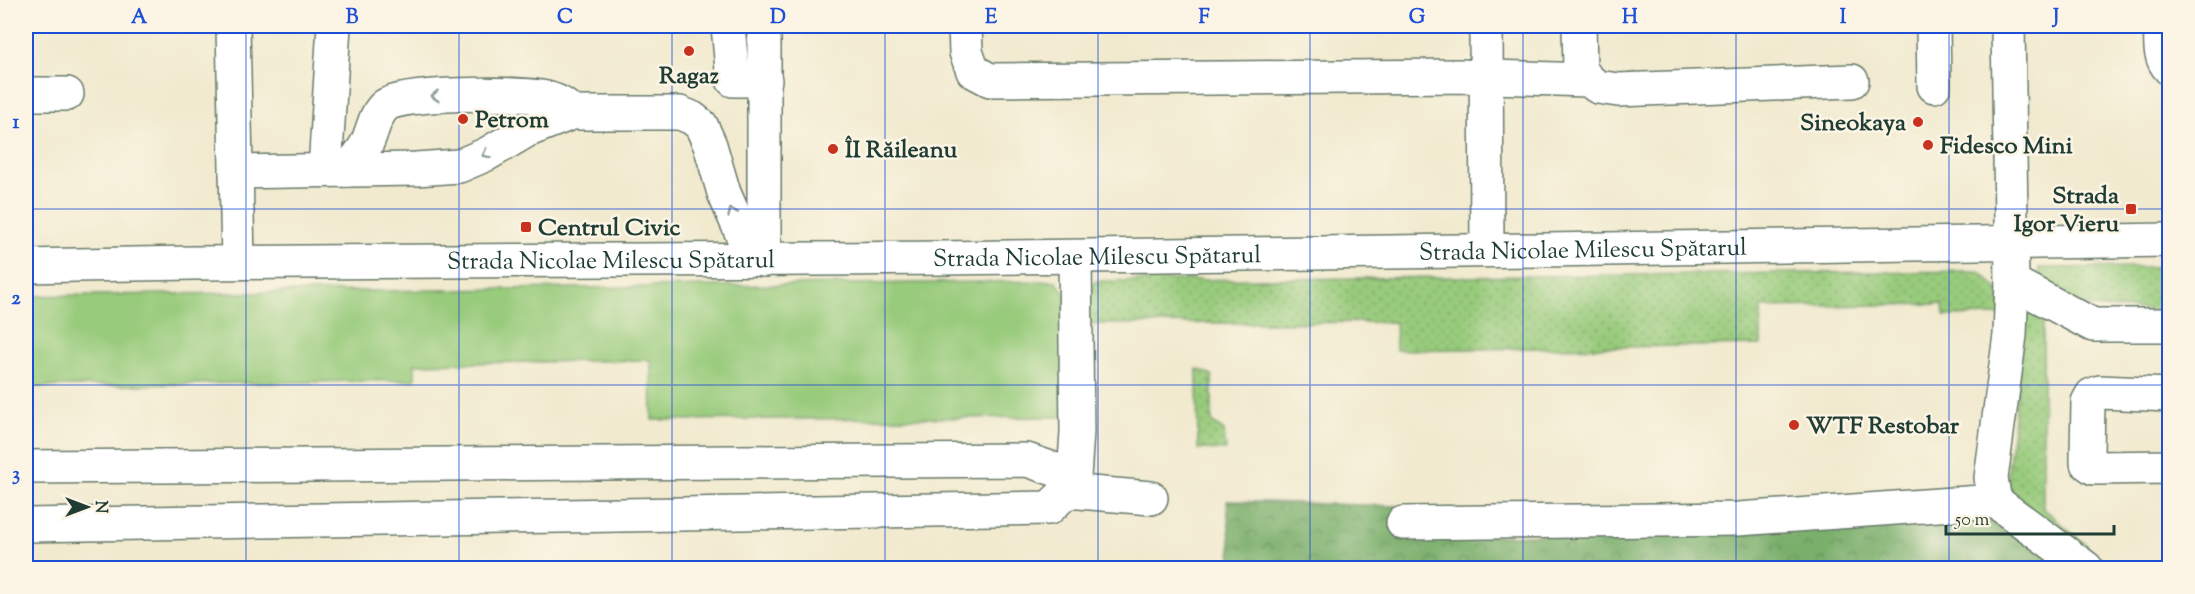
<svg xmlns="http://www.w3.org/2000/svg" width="2195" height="594" viewBox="0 0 2195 594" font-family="'Sorts Mill Goudy',serif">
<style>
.grass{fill:url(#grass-dots);stroke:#5c8458;stroke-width:1.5}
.forest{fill:url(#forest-crowns);stroke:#4c7650;stroke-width:1.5}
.green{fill:#98cb7c;stroke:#5c8458;stroke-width:1.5}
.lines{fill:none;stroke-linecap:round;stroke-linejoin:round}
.minor-casing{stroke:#687a6a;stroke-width:36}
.major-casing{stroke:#687a6a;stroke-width:36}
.minor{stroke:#fff;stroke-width:33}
.major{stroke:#fff;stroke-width:33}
.oneway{stroke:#8f9e9a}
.grid{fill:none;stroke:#1d4ed8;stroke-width:1.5;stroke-opacity:0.55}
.poi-dot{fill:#c8321e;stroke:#fcf5e5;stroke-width:2}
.labels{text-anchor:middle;stroke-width:5;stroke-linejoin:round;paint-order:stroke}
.poi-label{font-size:24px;font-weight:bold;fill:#1f3d34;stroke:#fcf5e5;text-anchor:start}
.street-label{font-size:24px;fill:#1f3d34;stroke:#fcf5e5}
.neatline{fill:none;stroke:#1d4ed8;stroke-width:2}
.grid-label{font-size:20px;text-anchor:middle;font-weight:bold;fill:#1d4ed8}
</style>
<defs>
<pattern id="grass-dots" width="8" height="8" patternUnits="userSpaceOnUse" patternTransform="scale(1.5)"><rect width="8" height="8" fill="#98cb7c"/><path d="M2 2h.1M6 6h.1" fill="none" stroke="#7ba666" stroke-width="1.8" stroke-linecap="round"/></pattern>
<pattern id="forest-crowns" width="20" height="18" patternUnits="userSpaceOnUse" patternTransform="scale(1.5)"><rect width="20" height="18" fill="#7aaf6c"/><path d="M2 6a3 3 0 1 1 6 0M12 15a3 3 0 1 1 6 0" fill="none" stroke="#63905a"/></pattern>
</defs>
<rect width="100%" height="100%" fill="#fcf5e5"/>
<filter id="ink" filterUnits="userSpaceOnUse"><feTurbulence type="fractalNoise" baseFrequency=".0167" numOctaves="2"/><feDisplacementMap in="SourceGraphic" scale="12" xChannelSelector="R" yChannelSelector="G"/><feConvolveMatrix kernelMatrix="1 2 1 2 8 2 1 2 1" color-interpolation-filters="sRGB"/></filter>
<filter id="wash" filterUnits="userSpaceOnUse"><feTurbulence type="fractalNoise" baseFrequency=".008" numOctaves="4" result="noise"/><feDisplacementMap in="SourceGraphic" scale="24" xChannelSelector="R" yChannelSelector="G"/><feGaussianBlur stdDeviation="1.35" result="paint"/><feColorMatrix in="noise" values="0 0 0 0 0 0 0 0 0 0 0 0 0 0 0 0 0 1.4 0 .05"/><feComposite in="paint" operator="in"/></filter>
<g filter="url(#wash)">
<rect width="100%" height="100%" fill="#f1eacf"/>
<g class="grass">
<path d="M2169,267V306L2166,310L2099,308L2071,304L2039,287V268Z"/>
<path d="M1979,271L1999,290L2001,315L1944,316L1943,304L1761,307V345L1396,350L1395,322L1090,324L1084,298L1096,281Z"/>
<path d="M2034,309L2058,320L2043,321V508L2085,544L2106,568H2098L2023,508L2011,492L2008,472L2026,311Z"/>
<path d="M1197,369L1212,375V422L1224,431L1226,450L1198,449Z"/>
</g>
<path class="forest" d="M1227,501L1397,506L1398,539L1997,521L2071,568H1227H1232Z"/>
<path class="green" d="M1056,281L1065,294L1067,417L652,420L651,360L415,364V380L26,387V296Z"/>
</g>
<g filter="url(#ink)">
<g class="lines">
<g class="minor-casing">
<g id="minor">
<path d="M233,26L238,262"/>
<path d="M728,26L733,80H765"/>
<path d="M965,26L966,52L973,71L990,80L1458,76L1588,80L1598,87L1618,90L1852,81"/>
<path d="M1486,26L1487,250"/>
<path d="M1579,26L1580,69L1588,80"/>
<path d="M1933,26L1934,86"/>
<path d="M2008,26L2012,282L2010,335L1991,478L1995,501L2086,568"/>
<path d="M2161,26C2161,41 2158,57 2170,69"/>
<path d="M26,94H67"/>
<path d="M325,170L334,26"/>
<path d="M347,170C354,162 361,154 366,145C373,132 374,114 386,105C404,92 516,93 541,97C553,99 564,103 572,113"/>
<path d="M236,172L416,169L459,166L487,154L526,131L572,113H680L692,118L701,125L710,145L724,193L745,241L764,260"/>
<path d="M764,260V26"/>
<path d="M2012,282L2093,325H2170"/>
<path d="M2170,395L2100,392L2092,395L2088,402L2087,454V463L2094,468L2170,467"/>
<path d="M26,467L1027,460L1074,476"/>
<path d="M1067,491L1151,498"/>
<path d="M1403,523L1738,519L1995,501"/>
<path d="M26,525L1049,508L1067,491L1074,476L1077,432L1075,257"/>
</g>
</g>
<g class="major-casing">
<g id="major">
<path id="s1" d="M26,266C331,259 636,261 941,258C1351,254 1760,246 2170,240"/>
</g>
</g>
<use href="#minor" class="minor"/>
<use href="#major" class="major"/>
</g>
<defs><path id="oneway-chevron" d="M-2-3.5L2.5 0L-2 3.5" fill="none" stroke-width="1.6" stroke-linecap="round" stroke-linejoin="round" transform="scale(1.5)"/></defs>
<g class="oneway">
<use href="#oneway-chevron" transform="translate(435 96) rotate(176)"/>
<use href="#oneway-chevron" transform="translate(486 154) rotate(153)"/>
<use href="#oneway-chevron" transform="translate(732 212) rotate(-114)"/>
</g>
</g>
<path class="grid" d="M246,26V568M459,26V568M672,26V568M885,26V568M1098,26V568M1310,26V568M1523,26V568M1736,26V568M1949,26V568M26,209H2170M26,385H2170"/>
<g class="poi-dot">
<circle cx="689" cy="51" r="6"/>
<circle cx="463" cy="119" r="6"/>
<circle cx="1918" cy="122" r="6"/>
<circle cx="1928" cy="145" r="6"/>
<circle cx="833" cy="149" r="6"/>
<rect x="2125" y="203" width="12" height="12" rx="3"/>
<rect x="520" y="221" width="12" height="12" rx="3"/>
<circle cx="1794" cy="425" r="6"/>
</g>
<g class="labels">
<g class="poi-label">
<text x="689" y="83" text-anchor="middle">Ragaz</text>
<text x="475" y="127">Petrom</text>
<text x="1906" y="130" text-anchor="end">Sineokaya</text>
<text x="1940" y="153">Fidesco Mini</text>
<text x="845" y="157">ÎI Răileanu</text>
<text x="2119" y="203" text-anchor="end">Strada<tspan x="2119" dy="28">Igor Vieru</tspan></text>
<text x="538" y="235">Centrul Civic</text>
<text x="1806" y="433">WTF Restobar</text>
</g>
<g class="street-label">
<text dy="8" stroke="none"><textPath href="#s1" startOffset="1557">Strada Nicolae Milescu Spătarul</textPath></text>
<text dy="8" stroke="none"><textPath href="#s1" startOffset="1071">Strada Nicolae Milescu Spătarul</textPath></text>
<text dy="8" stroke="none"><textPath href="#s1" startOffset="585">Strada Nicolae Milescu Spătarul</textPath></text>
</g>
</g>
<rect width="2195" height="594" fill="none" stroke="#fcf5e5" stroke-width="66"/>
<g transform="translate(87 507) rotate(90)" stroke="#fcf5e5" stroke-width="4.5" paint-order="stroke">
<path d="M0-4.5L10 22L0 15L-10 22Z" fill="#1f3d34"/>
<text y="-9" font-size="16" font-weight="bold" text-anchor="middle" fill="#1f3d34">N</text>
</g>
<path d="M1946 525v9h168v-9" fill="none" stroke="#1f3d34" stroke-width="3"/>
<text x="1955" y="525" font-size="18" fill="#1f3d34" stroke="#fcf5e5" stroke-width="4.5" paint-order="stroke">50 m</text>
<rect x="33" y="33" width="2129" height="528" class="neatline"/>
<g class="grid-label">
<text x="139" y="23">A</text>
<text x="352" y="23">B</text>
<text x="565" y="23">C</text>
<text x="778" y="23">D</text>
<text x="991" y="23">E</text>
<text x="1204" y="23">F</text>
<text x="1417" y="23">G</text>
<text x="1630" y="23">H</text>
<text x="1843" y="23">I</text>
<text x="2056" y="23">J</text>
<text x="16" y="128">1</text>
<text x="16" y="304">2</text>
<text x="16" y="480">3</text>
</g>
</svg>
